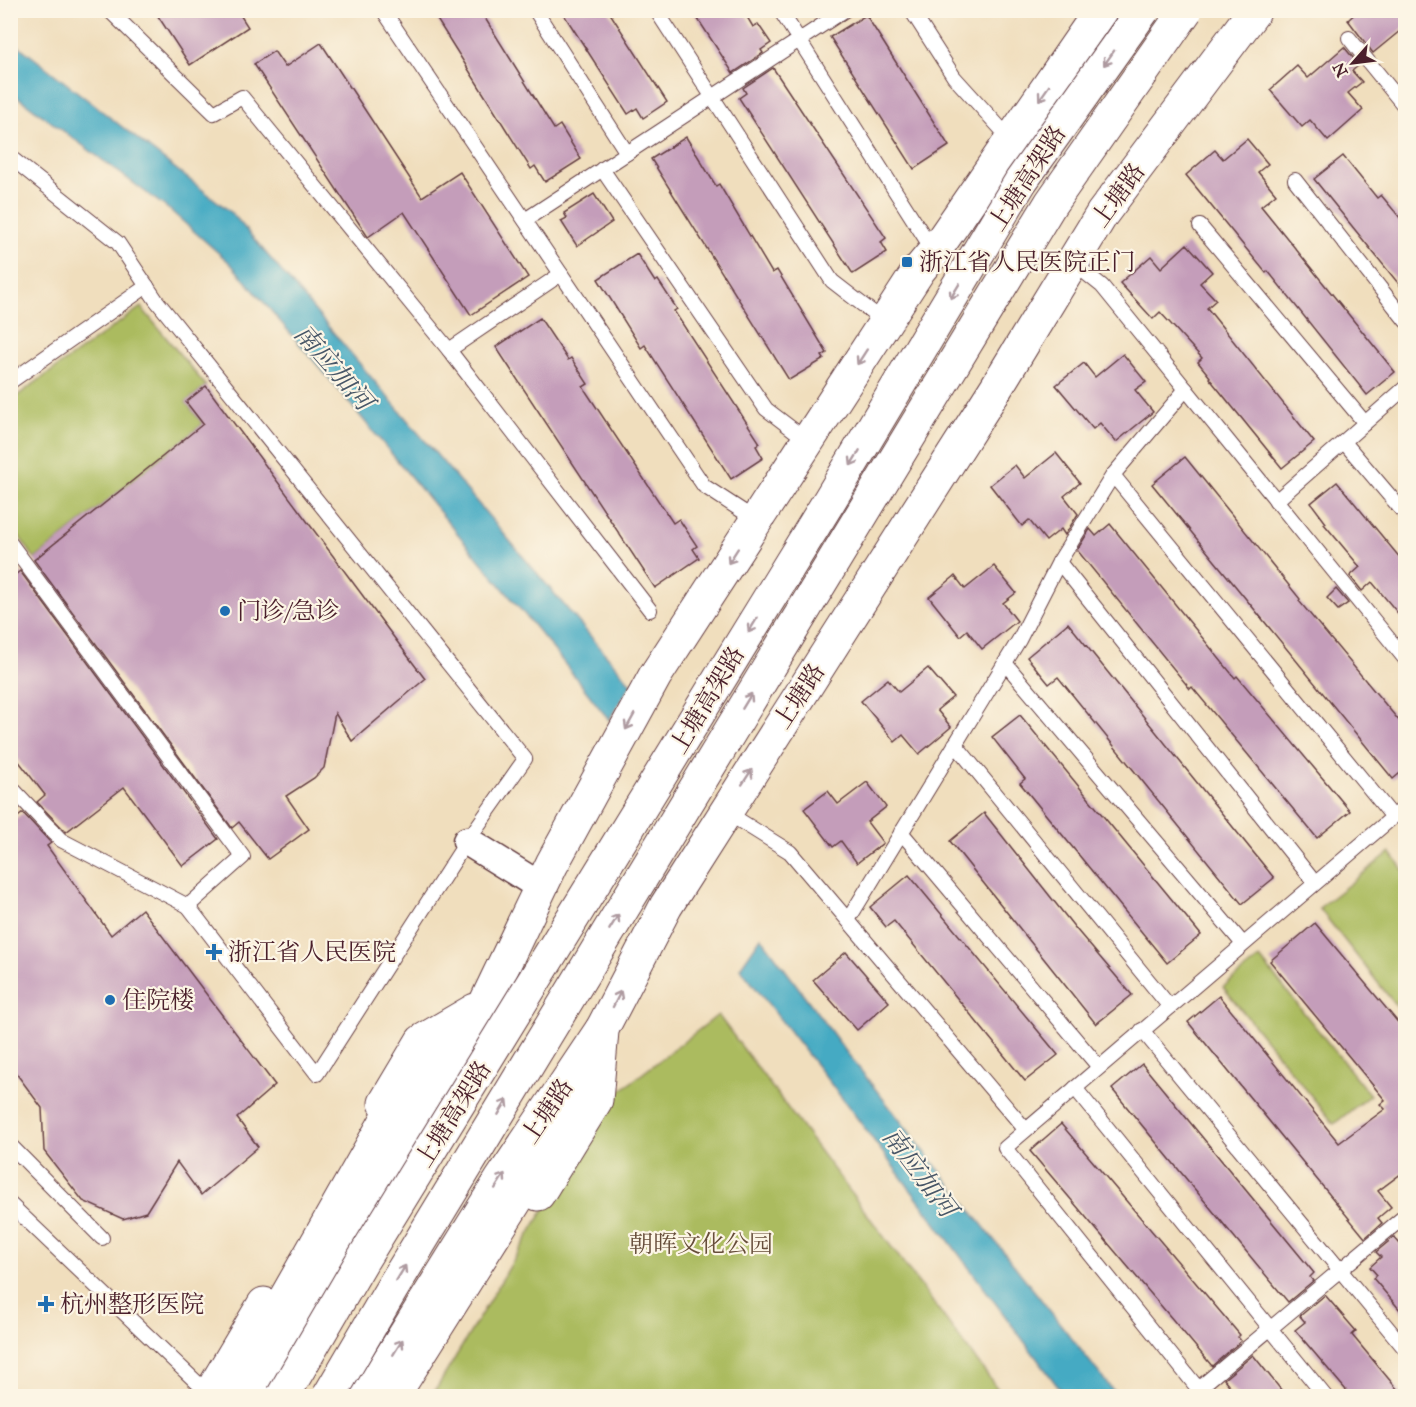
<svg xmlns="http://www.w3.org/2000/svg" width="1416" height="1407" viewBox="0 0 1416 1407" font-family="'IM FELL Great Primer','Noto Serif SC',serif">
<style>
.green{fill:#abbb5f;stroke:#7a6d45;stroke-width:1.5}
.water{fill:#44aac3;stroke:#476477;stroke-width:1.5}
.building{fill:#c49dba}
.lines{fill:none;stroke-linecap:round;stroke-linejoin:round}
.lane-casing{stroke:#633c41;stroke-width:16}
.street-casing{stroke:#633c41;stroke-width:31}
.secondary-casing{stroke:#633c41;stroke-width:35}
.primary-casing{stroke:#633c41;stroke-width:35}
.highway-casing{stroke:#633c41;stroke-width:35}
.lane{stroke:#fff;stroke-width:14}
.street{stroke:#fff;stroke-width:28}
.secondary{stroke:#fff;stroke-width:33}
.primary{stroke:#fff;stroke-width:33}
.highway{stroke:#fff;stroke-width:33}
.highway-bridge-casing{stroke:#633c41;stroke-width:35;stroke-linecap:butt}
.highway-bridge{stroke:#fff;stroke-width:33}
.oneway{stroke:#ae9aa0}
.poi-dot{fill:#1f6fb2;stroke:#fcf5e5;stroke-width:2}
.labels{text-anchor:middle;stroke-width:4.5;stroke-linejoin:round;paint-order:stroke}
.street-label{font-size:24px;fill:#4a1f2b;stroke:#fcf5e5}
.poi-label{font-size:24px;fill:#4a1f2b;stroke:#fcf5e5;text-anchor:start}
.park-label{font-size:24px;fill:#674e3b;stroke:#fcf5e5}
.water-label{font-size:26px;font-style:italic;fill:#485768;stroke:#fcf5e5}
</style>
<rect width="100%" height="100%" fill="#fcf5e5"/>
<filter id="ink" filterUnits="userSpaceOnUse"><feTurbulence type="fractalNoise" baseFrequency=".0167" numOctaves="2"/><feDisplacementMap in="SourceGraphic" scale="12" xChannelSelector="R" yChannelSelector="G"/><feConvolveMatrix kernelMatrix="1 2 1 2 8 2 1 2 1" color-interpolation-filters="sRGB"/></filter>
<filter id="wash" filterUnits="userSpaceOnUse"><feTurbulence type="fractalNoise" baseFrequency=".008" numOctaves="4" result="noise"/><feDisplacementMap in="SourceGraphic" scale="24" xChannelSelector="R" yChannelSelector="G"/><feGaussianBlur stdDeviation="1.35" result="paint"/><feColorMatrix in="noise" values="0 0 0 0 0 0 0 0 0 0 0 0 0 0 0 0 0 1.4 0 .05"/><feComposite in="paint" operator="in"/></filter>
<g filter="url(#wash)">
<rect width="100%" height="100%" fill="#f0debd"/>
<g class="green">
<path d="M141,307L206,386L186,402L203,424L35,559L11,525L10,401Z"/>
<path d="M1390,852L1405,872V1017L1319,908Z"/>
<path d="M1260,958L1370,1095L1334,1124L1223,987Z"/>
<path d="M718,1015L1003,1396H432L611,1098Z"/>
</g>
<g class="water">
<path d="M11,40L232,213L631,684L609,720L549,644L333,383L230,263L171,211L11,92Z"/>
<path d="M761,937L847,1053L1117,1396H1065L845,1102L740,968Z"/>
</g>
<g id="blocks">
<g class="building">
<path d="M154,10H237L248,27L190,65Z"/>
<path d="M431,10H480L554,129L560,125L581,159L545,182L535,166L531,169Z"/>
<path d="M561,10H608L667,102L643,118L637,108L628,114Z"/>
<path d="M692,10H743L753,27L758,24L771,43L761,50L763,53L733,73Z"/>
<path d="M1359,10H1406V26L1373,53L1348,20Z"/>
<path d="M866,15L949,146L914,169L830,37Z"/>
<path d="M321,43L422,197L460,172L528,277L471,315L404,212L368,237L254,64L274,51L285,67Z"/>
<path d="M1344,47L1359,65L1352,71L1362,82L1348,93L1363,110L1328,141L1310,120L1302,127L1270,90L1297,66L1308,78Z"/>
<path d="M773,68L886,238L881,242L887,252L853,274L739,98L746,93L743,88Z"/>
<path d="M686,137L716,186L719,184L772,273L777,270L827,353L822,356L824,359L789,380L651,159Z"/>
<path d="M1247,139L1268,164L1258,172L1276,194L1261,206L1395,372L1367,395L1268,271L1266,273L1186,175L1215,150L1223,159Z"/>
<path d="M1343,156L1377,198L1381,195L1406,225V293L1314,179Z"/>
<path d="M594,194L612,222L577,246L561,221L567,218L564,213Z"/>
<path d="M1187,244L1212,272L1200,283L1216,300L1207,308L1314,442L1282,468L1209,378L1210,377L1198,362L1202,358L1160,312L1153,319L1120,283L1151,256L1161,268Z"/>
<path d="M637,254L655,282L658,280L677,309L674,311L760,443L756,446L763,458L731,479L645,345L641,348L598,279Z"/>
<path d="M540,318L568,360L571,358L588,384L583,387L673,523L679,519L697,546L693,549L699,558L655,588L496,347Z"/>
<path d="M1123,354L1146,382L1135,390L1153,412L1116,442L1100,423L1093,429L1056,385L1084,363L1095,377Z"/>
<path d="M206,386L425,679L352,741L335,713L324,768L314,778L286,796L309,829L268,859L239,822L232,828L34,560L203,424L186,402Z"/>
<path d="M1056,453L1080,483L1064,496L1078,514L1065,535L1061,529L1046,541L1029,520L1022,526L990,485L1015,465L1025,478Z"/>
<path d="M1185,457L1300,599L1299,601L1406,729V768L1393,779L1152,484Z"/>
<path d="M1337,482L1406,565V623L1372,582L1362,591L1350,576L1360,567L1324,524L1326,523L1311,503Z"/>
<path d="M1110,524L1235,678L1237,676L1350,811L1317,838L1192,687L1190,689L1077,550L1090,529L1096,536Z"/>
<path d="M994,566L1016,593L1003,603L1017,621L982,649L967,630L960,636L929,597L955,576L965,589Z"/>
<path d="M20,571L218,839L183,866L124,787L66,832L37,802L45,795L10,750V579Z"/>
<path d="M1336,589L1348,603L1338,610L1327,598Z"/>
<path d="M1068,623L1274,878L1242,904L1058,677L1049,684L1027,657Z"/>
<path d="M928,668L953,697L937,710L951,727L919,754L903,735L895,742L861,701L888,679L899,692Z"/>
<path d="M1020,715L1201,935L1167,963L1020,783L1025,779L992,737Z"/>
<path d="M867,782L886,807L867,822L883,843L857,863L841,841L833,847L804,809L828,791L838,804Z"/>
<path d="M23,813L51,843L47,846L111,935L142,909L275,1085L237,1118L258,1147L201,1195L177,1162L146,1212L123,1219L83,1201L44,1151L42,1108L10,1065V823Z"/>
<path d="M984,813L1076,929L1132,995L1096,1024L950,841Z"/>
<path d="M909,875L1058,1055L1025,1081L894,921L886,927L870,907Z"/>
<path d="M1315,923L1406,1032V1170L1378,1191L1391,1207L1378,1218L1382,1223L1365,1238L1188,1022L1219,996L1339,1143L1385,1109L1380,1104L1385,1100L1270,961Z"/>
<path d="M846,952L889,1002L857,1030L813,980Z"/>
<path d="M1142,1064L1314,1273L1310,1277L1313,1281L1288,1302L1112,1089Z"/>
<path d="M1061,1124L1240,1335L1238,1337L1241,1341L1212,1366L1030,1151Z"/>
<path d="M1394,1237L1406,1251V1317L1373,1278L1377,1275L1370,1267L1381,1257L1376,1252Z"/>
<path d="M1325,1295L1356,1331L1352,1335L1403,1396H1351L1295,1330L1305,1322L1300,1316Z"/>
<path d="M1253,1355L1286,1396H1238L1224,1379Z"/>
</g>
</g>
</g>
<g filter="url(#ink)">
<use href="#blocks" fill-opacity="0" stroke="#633c41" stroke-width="1.5"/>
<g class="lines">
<g class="lane-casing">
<g id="lane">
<path d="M109,10L214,113L242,97L449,350L650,610"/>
<path d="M383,10L704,486L756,520"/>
<path d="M535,10L627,153"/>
<path d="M656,10L832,281L885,322"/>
<path d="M780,10L934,252"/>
<path d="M911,10L954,77L1011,140"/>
<path d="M1349,38L1406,108"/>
<path d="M10,157L118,243L156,300L525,759L467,841L317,1074L188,906"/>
<path d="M602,169L766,409L808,441"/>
<path d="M1295,180L1406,321"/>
<path d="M525,220L845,10"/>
<path d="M1200,226L1365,423"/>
<path d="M1072,262L1102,286L1406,660"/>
<path d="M449,350L561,274"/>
<path d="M10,382L147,286"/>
<path d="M1344,442L1406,515"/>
<path d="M1113,475L1393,817"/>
<path d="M1276,501L1406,387"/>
<path d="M10,543L243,857L188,906L61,840L10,786"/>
<path d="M1059,562L1315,883"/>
<path d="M1005,663L1243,944"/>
<path d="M955,744L1170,1007"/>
<path d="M726,812L790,852L1025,1129"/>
<path d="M901,832L1099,1067"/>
<path d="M848,920L1019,640L1059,562L1113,475L1186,389"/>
<path d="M1142,1030L1406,1350"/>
<path d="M1075,1088L1325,1396"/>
<path d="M10,1145L102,1238"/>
<path d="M10,1204L210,1395"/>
<path d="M1198,1389L1406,1215"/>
<path d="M1204,1396L1005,1148L1406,806"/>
</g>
</g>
<g class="street-casing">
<path id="street" d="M467,841L541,887"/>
</g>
<g class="secondary-casing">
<g id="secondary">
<path d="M385,1103L422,1041L475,1010"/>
<path d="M538,1194L596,1100L602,1031"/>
<path d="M209,1396L264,1304"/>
</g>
</g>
<g class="primary-casing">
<g id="primary">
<path d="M255,1396L437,1093L485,1004L552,864L655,676L919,270L934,252L1101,10"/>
<path d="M367,1396L501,1180L602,1029L666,906L996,388L1102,214L1255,10"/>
</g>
</g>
<g class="highway-casing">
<g id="highway">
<path d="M230,1396L398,1100L485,1004"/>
<path d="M393,1396L542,1159L602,1029"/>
</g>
</g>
<use href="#lane" class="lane"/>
<use href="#street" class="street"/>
<use href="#secondary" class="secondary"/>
<use href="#primary" class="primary"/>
<use href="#highway" class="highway"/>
<g class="highway-bridge-casing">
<g id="highway-bridge">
<path d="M283,1396L363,1259L829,501L1021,181L1143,10"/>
<path d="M329,1396L391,1290L1051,203L1186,10"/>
</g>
</g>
<use href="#highway-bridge" class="highway-bridge"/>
</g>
<defs><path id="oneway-shaft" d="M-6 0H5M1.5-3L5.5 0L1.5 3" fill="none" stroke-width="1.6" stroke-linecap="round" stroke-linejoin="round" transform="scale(1.5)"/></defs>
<g class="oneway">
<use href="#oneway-shaft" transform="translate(1109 58) rotate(125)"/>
<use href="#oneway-shaft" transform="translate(1044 93) rotate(125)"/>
<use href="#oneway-shaft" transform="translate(955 291) rotate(121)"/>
<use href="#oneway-shaft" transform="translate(862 357) rotate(123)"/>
<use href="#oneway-shaft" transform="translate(855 458) rotate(121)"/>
<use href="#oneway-shaft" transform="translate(733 556) rotate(123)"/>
<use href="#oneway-shaft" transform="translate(753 625) rotate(121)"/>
<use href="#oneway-shaft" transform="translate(747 701) rotate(-59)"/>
<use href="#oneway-shaft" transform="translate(630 722) rotate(119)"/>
<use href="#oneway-shaft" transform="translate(747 777) rotate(-57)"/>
<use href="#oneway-shaft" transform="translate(614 922) rotate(-59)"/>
<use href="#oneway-shaft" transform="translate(617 999) rotate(-63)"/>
<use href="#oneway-shaft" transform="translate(503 1107) rotate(-59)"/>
<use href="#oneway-shaft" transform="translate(500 1181) rotate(-57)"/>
<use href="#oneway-shaft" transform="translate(401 1273) rotate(-59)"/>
<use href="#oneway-shaft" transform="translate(398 1347) rotate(-58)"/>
</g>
</g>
<g class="poi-dot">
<rect x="901" y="256" width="12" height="12" rx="3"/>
<circle cx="225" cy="611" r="6"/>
<path d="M211 943h6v6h6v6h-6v6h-6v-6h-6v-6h6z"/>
<circle cx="110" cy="1000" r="6"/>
<path d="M43 1295h6v6h6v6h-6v6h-6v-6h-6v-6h6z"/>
</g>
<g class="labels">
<g class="street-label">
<text transform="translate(1027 178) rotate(-57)" y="8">上塘高架路</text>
<text transform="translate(1118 195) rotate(-54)" y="8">上塘路</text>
<text transform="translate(799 696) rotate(-57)" y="8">上塘路</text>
<text transform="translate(707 700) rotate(-59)" y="8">上塘高架路</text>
<text transform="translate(547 1111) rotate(-56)" y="8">上塘路</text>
<text transform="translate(453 1114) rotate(-58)" y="8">上塘高架路</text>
</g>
<g class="poi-label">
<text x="919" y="270">浙江省人民医院正门</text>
<text x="237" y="619">门诊/急诊</text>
<text x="228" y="960">浙江省人民医院</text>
<text x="122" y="1008">住院楼</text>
<text x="60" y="1312">杭州整形医院</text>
</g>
<g class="park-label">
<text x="701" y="1252">朝晖文化公园</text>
</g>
<g class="water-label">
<text transform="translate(334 367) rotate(49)" y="9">南应加河</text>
<text transform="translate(920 1172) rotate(53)" y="9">南应加河</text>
</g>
</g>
<rect width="1416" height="1407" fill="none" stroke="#fcf5e5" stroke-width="36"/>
<g transform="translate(1353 63) rotate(242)" stroke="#fcf5e5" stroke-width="4.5" paint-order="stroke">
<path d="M0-4.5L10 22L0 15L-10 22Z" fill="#4a1f2b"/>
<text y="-9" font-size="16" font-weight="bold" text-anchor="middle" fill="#4a1f2b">N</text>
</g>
</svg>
